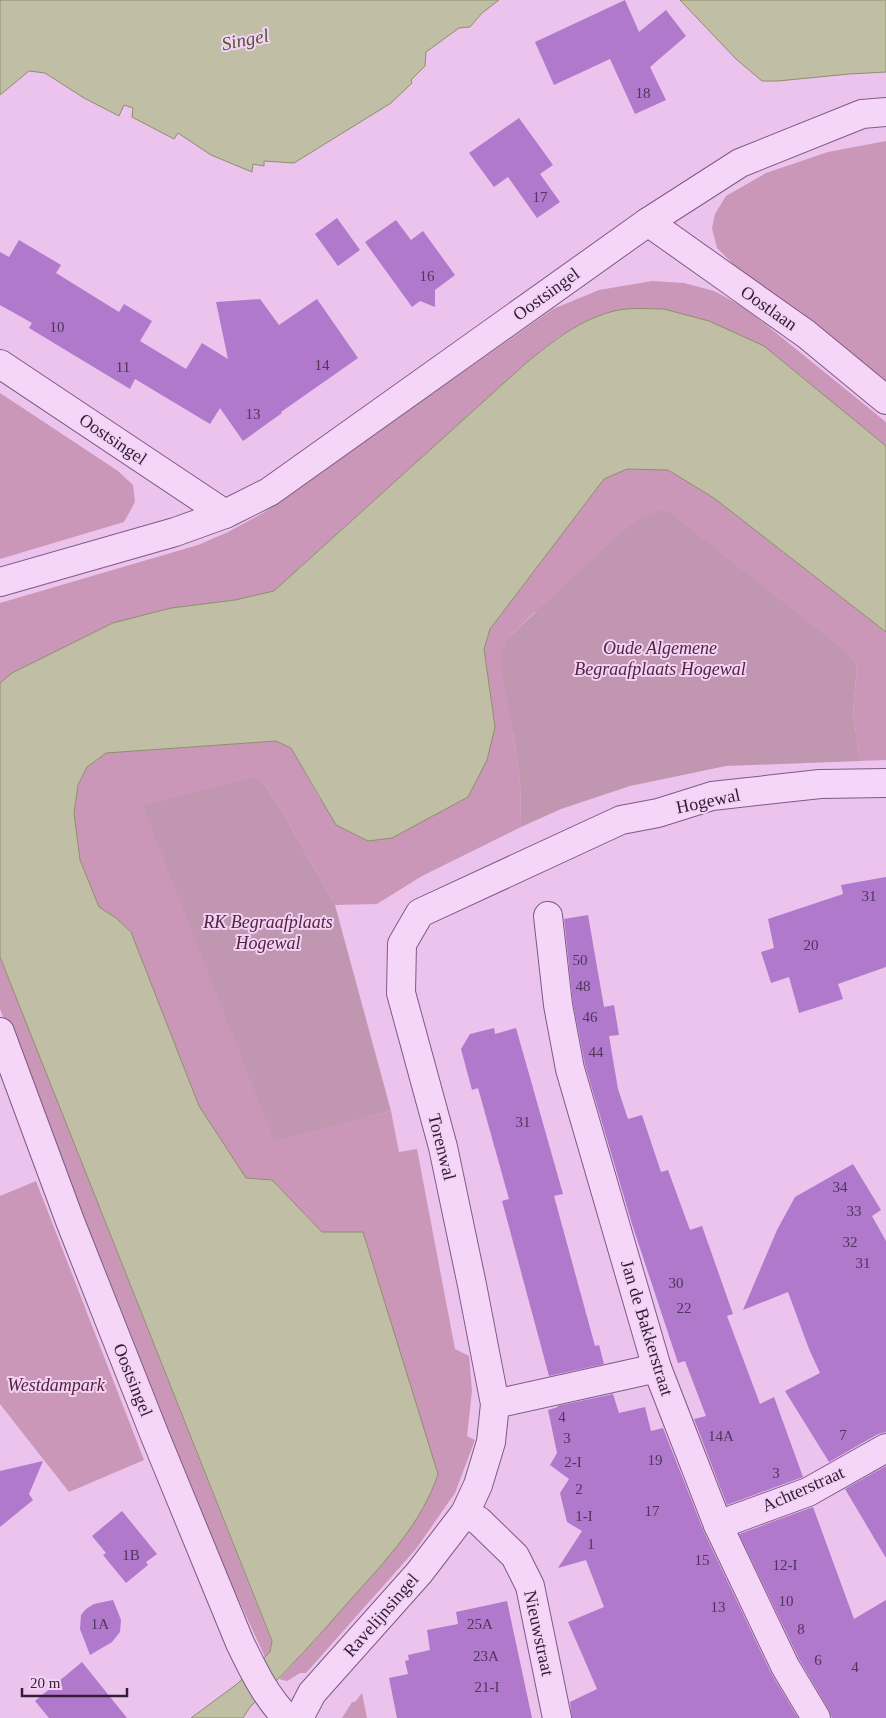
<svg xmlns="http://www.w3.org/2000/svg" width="886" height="1718" viewBox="0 0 886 1718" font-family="'Times New Roman',serif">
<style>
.green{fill:#cb97b8}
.cemetery{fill:#c096b0}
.water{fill:#c0bfa5;stroke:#8e8e6c}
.building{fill:#b079cb}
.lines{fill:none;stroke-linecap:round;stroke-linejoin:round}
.minor-casing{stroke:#7d5a87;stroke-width:30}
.minor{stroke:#f6d6f8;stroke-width:28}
.labels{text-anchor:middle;stroke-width:4;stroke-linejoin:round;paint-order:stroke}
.number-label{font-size:15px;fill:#50355c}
.street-label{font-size:18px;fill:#301e37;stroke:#f3d2f5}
.park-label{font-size:18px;font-style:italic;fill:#53253c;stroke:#f3d2f5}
.water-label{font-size:19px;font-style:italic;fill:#4f562d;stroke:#f3d2f5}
</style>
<rect width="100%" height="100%" fill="#ebc3ed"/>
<g class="green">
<path d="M886,141V387L805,317L737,268L717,248L712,228L715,214L726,196L766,173L828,152Z"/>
<path d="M652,281L684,283L714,291L744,307L886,422V446L764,346L615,311L579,325L557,338L525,364L274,591L235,600L113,623L12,673L0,683V603L198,545L228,532L263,513L553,309L599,290Z"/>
<path d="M0,393L118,471L133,485L135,502L124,522L0,559Z"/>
<path d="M627,469L668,470L714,498L886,632V760L860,761L853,712L857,665L848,654L535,612L509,637L513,731L520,781L521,827L422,876L377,904L335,905L277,802L262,781L274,1139L391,1111L399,1152L417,1149L455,1349L469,1356L472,1391L467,1436L475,1440L455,1493L416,1549L306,1673H300L287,1681L279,1679L324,1630L322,1232L272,1180L246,1178L199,1106L131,932L116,918L99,907L80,860L74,813L78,785L87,767L106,753L276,741L291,748L320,799L495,727L484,649L490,629L604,479Z"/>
<path d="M0,957L272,1642L270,1653L265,1657L211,1540L114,1313L0,1009Z"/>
<path d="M36,1181L144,1460L69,1492L0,1404V1196Z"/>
<path d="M362,1693L367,1718H342L352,1702H355Z"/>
</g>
<g class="cemetery">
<path d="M660,510L670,513L833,642L848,654L857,665L853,712L860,761L726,766L630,786L561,809L521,827L520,781L513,731L501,665L502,653L509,637L613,540L639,519Z"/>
<path d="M253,778L262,781L277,802L335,905L391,1111L274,1140L143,806Z"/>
</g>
<g class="water">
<path d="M0,0H499L482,13L470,27L459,28L426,52L425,66L411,80L412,83L391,103L294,163L264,161V166L253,164L252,172L211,155L178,133L174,139L132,117L133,108L124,105L119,116L84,98L45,73L29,71L0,95Z"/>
<path d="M680,0H886V72L849,74L778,81H762L736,59Z"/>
<path d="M664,309L709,321L764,346L886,446V632L714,498L668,470L627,469L604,479L490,629L484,649L495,727L487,760L468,797L392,838L368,841L336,825L291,748L276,741L106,753L87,767L78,785L74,813L80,860L99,907L116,918L131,932L199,1106L246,1178L272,1180L322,1232H363L438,1474C422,1523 386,1560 352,1598C319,1636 286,1672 250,1707L243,1718H191L237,1684L265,1657L270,1652L272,1641L0,957V683L12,673L113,623L171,608L235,600L274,591L525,364C553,341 579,320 614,311C629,307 648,309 664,309Z"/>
</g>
<g class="building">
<path d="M625,0L639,32L666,10L686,36L650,67L666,100L635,114L610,59L554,85L535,42Z"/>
<path d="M519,118L553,165L540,174L560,202L537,218L508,177L494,187L469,153Z"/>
<path d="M337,218L360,250L338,266L315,234Z"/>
<path d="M396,220L411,240L423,231L455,275L435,290V307L420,301L412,307L365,242Z"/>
<path d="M19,240L61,265L56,273L119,312L124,304L152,321L140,341L186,369L202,343L228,359L216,302L260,299L279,325L317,299L358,358L281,412L282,413L243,441L220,408L210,424L135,379L130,389L29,328L32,323L0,305V252L9,257Z"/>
<path d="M886,877V967L838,984L843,999L799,1013L789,977L771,983L761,952L774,948L768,919L843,894L841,885Z"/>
<path d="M588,915L604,1007L614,1005L619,1035L609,1036L618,1089L628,1119L642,1115L661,1172L668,1170L690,1230L702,1226L733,1314L727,1316L760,1404L774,1397L803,1477L727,1505L694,1419L706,1416L685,1361L678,1363L632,1224L585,1065L573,1003L564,919Z"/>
<path d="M494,1028L495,1034L516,1028L563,1194L554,1196L595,1346L599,1345L604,1364L549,1376L502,1201L509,1199L478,1088L472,1090L461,1049L470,1034Z"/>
<path d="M853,1164L881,1210L872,1216L886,1241V1432L878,1434L829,1462L785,1391L820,1373L809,1349L788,1292L743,1310L777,1230L795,1197Z"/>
<path d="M613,1394L619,1413L645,1407L651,1431L663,1428L704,1532L771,1673L798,1718H572L570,1702L597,1689L568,1622L604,1607L586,1560L558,1568L582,1531L567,1522L560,1493L569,1479L550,1465L557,1453L548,1410L558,1407L557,1406Z"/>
<path d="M43,1461L29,1494L33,1500L0,1527V1471Z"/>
<path d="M886,1466V1558L845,1489Z"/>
<path d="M813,1507L854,1619L886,1600V1718H832L829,1710L799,1659L739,1534Z"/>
<path d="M122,1511L157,1554L146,1562L148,1565L126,1583L103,1555L106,1553L92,1536Z"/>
<path d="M113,1600L121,1620L120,1632L112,1642L90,1655L80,1629L81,1615L86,1609L94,1604Z"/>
<path d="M507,1601L532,1718H397L389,1678L408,1674L405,1661L409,1660L408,1655L430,1650L427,1630L458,1624L456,1612Z"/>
<path d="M82,1662L127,1718H49L35,1701Z"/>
</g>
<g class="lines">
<g class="minor-casing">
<g id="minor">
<path d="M648,222L806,334L886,400"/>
<path d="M0,364L225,514"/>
<path d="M0,582L175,532L225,514L269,492L648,222L740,163L862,114L886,112"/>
<path d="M548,916L558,1005L570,1069L657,1368L718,1525L785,1666L816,1718"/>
<path d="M0,1032L70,1221L155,1436L240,1643C253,1670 266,1697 287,1718"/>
<path d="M495,1404L657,1368"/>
<path d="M465,1513L479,1521L515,1556L530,1586L557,1718"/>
<path d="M718,1525L808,1492L886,1448"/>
<path d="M299,1718L312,1693L419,1573L465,1513L478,1485L491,1442L495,1404L472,1285L443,1147L401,993L402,944L420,913L621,820L658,813L712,796L820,784L886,783"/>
</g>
</g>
<use href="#minor" class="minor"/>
</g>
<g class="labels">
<g class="number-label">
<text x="643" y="98">18</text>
<text x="540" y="202">17</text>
<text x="427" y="281">16</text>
<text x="57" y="332">10</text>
<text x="322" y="370">14</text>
<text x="123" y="372">11</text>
<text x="253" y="419">13</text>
<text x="869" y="901">31</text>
<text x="811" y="950">20</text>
<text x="580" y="965">50</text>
<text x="583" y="991">48</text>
<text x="590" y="1022">46</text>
<text x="596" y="1057">44</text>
<text x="523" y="1127">31</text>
<text x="840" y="1192">34</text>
<text x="854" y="1216">33</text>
<text x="850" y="1247">32</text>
<text x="863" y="1268">31</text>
<text x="676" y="1288">30</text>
<text x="684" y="1313">22</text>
<text x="562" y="1422">4</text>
<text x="843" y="1440">7</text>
<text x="721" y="1441">14A</text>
<text x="567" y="1443">3</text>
<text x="655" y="1465">19</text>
<text x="573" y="1467">2-I</text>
<text x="776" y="1478">3</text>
<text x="579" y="1494">2</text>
<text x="652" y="1516">17</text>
<text x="584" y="1521">1-I</text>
<text x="591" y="1549">1</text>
<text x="131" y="1560">1B</text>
<text x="702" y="1565">15</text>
<text x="785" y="1570">12-I</text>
<text x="786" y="1606">10</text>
<text x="718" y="1612">13</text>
<text x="100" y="1629">1A</text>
<text x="480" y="1629">25A</text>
<text x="801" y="1634">8</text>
<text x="486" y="1661">23A</text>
<text x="818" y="1665">6</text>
<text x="855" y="1672">4</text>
<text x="487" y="1692">21-I</text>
</g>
<g class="street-label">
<text transform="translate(546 294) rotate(-36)" y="6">Oostsingel</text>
<text transform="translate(769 308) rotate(35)" y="6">Oostlaan</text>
<text transform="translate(113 439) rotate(34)" y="6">Oostsingel</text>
<text transform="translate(708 801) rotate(-12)" y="6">Hogewal</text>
<text transform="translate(442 1147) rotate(76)" y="6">Torenwal</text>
<text transform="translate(647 1328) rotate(73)" y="6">Jan de Bakkerstraat</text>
<text transform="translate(133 1380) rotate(68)" y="6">Oostsingel</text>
<text transform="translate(803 1489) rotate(-24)" y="6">Achterstraat</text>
<text transform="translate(381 1615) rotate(-49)" y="6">Ravelijnsingel</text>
<text transform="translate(539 1633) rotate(78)" y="6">Nieuwstraat</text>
</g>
<g class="park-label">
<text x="660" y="654">Oude Algemene<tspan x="660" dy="21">Begraafplaats Hogewal</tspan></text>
<text x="268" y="928">RK Begraafplaats<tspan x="268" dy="21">Hogewal</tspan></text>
<text x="56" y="1391">Westdampark</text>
</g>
<g class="water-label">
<text transform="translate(245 39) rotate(-11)" y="7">Singel</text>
</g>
</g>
<path d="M22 1688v8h105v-8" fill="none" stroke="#301e37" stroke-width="2.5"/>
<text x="30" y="1688" font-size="15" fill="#301e37" stroke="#f3d2f5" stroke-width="4" paint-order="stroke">20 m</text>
</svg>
